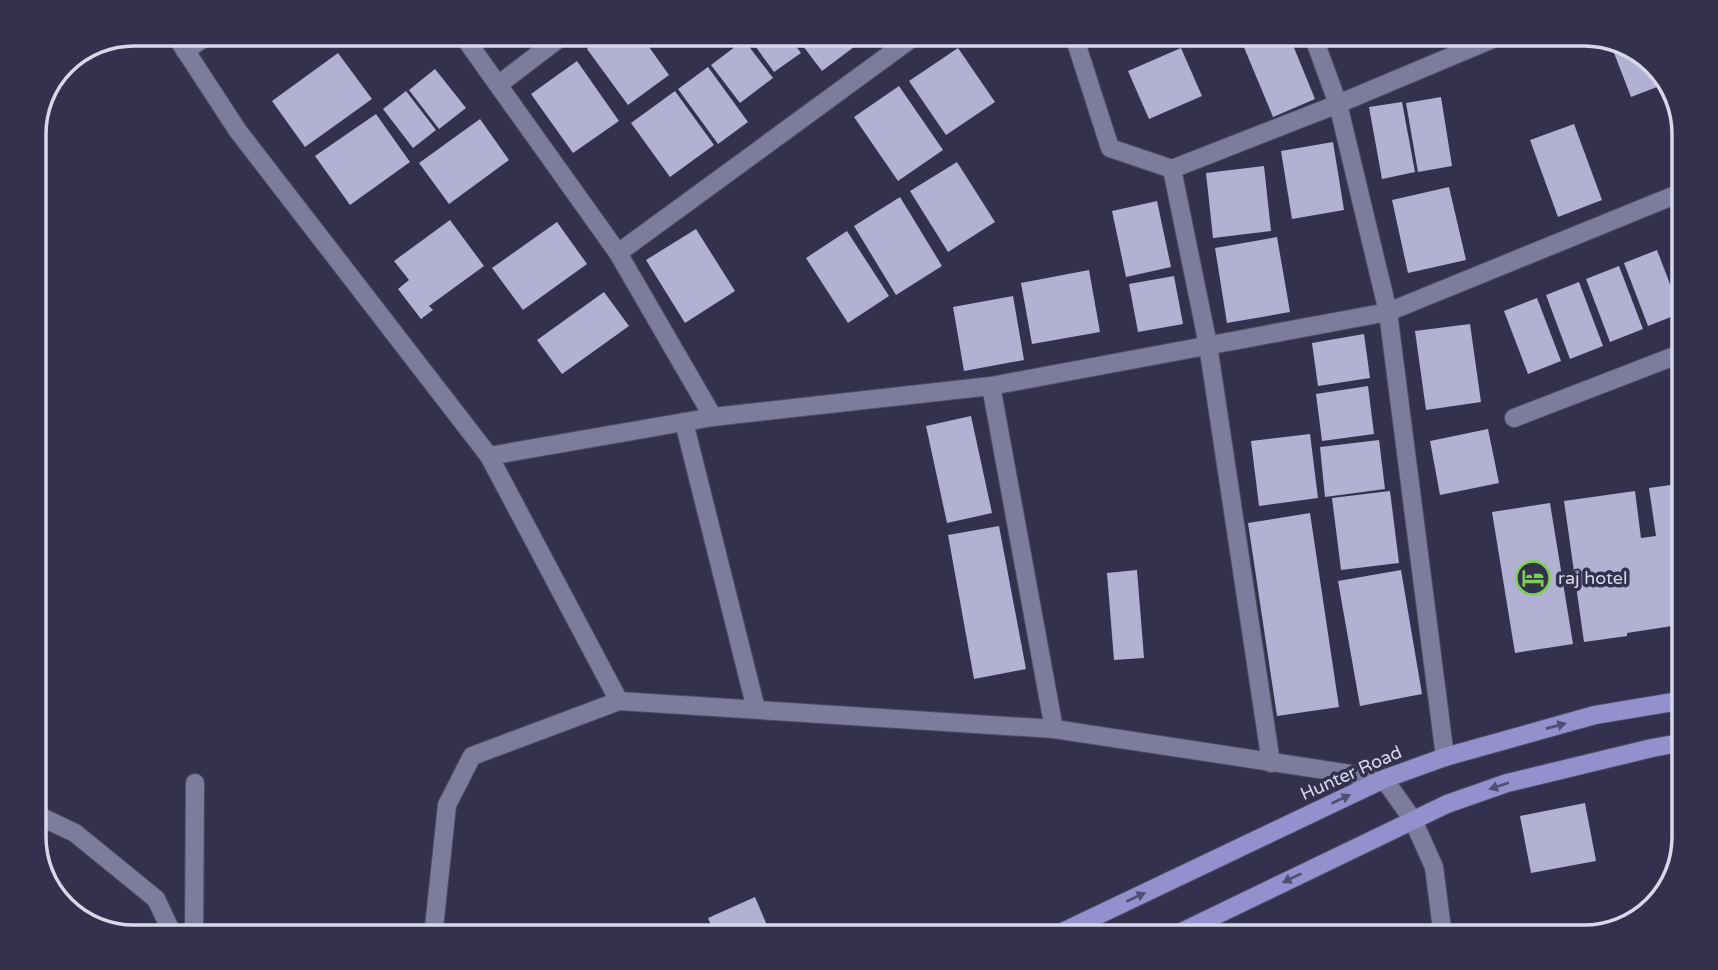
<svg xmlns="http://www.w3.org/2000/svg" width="1718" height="970" viewBox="0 0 1718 970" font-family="'Varela Round',sans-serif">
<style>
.building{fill:#b2b1d3}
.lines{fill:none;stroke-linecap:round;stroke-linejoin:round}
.minor-casing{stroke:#504e66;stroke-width:20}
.major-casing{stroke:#504e66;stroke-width:20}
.minor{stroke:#7d7c9c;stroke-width:18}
.major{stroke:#9490cd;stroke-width:18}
.oneway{fill:#504e73}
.labels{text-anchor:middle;stroke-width:7;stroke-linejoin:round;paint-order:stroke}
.poi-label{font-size:18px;fill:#d8d8ea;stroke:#33314d;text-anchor:start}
.street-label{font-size:18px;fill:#d8d8ea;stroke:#33314d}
.rim{fill:none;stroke:#d8d8ea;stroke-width:3.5}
</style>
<rect width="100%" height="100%" fill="#33314d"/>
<g class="building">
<path d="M491,33H516L500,45Z"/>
<path d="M609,33H639L669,75L628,105L587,49Z"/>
<path d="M752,33H786L801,53L774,72L748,36Z"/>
<path d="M793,33H844L854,47L822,71Z"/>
<path d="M1238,33H1288L1315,99L1273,117Z"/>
<path d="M744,40L773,78L740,103L711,65Z"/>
<path d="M1609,40L1634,46L1668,78L1670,82L1631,97Z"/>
<path d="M958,48L995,102L946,135L909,81Z"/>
<path d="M1181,48L1202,96L1149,119L1128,71Z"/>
<path d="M338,53L372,99L305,147L272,101Z"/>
<path d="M577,61L619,121L573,153L531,94Z"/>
<path d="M708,67L748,122L718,144L678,89Z"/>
<path d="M435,69L466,108L439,129L409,90Z"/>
<path d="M899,86L943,150L898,181L854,117Z"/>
<path d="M406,91L436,130L413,148L383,109Z"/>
<path d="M675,91L714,145L670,177L631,123Z"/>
<path d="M1441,97L1452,166L1418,172L1406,103Z"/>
<path d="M1402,102L1415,172L1382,179L1369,107Z"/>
<path d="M376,114L410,162L350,205L315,156Z"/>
<path d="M480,119L509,160L449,204L419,163Z"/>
<path d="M1574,124L1602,200L1558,217L1530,140Z"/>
<path d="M1333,142L1344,210L1292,219L1281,151Z"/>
<path d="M957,162L995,222L948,252L910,191Z"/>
<path d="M1264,166L1271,231L1213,238L1206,173Z"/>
<path d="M1449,187L1466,260L1408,273L1392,200Z"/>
<path d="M900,197L942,266L896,295L854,226Z"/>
<path d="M1157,201L1171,267L1126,277L1112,211Z"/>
<path d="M450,220L484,266L429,306L433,310L421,319L398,289L409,280L394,261Z"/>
<path d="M557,222L587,264L523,310L492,268Z"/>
<path d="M696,229L735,291L685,323L646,260Z"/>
<path d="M847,231L889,296L848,323L806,258Z"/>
<path d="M1277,237L1290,312L1227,323L1215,248Z"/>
<path d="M1685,242V282H1684L1671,247Z"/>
<path d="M1657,250L1681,313L1648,326L1624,263Z"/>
<path d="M1619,266L1643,329L1610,342L1586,279Z"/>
<path d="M1089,270L1100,332L1032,344L1021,283Z"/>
<path d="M1174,276L1183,324L1138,332L1129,284Z"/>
<path d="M1579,282L1603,346L1570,359L1546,295Z"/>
<path d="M604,292L629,326L562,374L537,340Z"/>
<path d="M1013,296L1024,360L964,371L953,307Z"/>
<path d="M1537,298L1561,361L1528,374L1504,311Z"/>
<path d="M1470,324L1481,402L1426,410L1415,331Z"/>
<path d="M1364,334L1370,378L1318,386L1312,343Z"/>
<path d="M1368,386L1374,434L1322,441L1316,394Z"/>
<path d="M971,416L992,513L947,523L926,426Z"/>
<path d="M1488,429L1499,483L1440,495L1430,441Z"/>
<path d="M1310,434L1318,498L1259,506L1251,441Z"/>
<path d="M1379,440L1385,489L1325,497L1320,447Z"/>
<path d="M1685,483V624L1627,633V636L1584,642L1564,501L1635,491L1641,538L1656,536L1649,488Z"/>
<path d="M1390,491L1399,563L1341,570L1332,498Z"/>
<path d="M1550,503L1573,644L1515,653L1492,512Z"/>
<path d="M1310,513L1339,707L1277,716L1248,523Z"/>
<path d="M999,526L1026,669L974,679L948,535Z"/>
<path d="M1137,570L1144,658L1114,660L1107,573Z"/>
<path d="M1401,570L1422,694L1360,706L1338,581Z"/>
<path d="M1585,803L1596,861L1531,873L1520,816Z"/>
<path d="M755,897L772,937H716L708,918Z"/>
</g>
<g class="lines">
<g class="minor-casing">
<g id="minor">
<path d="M174,33L238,131L489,456L619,701"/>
<path d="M461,33L618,253L713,417"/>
<path d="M1073,33L1110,148L1172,169"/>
<path d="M1312,33L1338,104L1507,33"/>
<path d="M185,51L211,33"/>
<path d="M498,85L566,33"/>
<path d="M618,253L919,33"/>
<path d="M991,386L1054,729"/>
<path d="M1514,418L1685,352"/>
<path d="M684,422L756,709"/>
<path d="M489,456L713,417L991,386L1388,312L1685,191"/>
<path d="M1271,763L1208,345L1172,169L1338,104L1388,312L1445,757"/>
<path d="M33,813L75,833L156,899L174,937"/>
<path d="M194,937L195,783"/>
<path d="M433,937L447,805L472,756L619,701L1054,729L1384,779L1413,820L1434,867L1443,937"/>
</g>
</g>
<g class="major-casing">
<g id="major">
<path d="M1052,937L1384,779L1445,757L1595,715L1685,700"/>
<path d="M1171,937L1447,804L1507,783L1652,748L1685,742"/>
</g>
</g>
<use href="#minor" class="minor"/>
<use href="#major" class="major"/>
</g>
<defs><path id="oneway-solid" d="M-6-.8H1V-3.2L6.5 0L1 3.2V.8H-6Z" transform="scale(1.75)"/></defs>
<g class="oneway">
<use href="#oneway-solid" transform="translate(1556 726) rotate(-15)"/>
<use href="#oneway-solid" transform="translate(1499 786) rotate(162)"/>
<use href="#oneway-solid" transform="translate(1341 799) rotate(-25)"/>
<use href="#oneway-solid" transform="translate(1292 878) rotate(154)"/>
<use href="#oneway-solid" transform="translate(1136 897) rotate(-25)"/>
</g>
<defs>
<g id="hotel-ring" transform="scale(1.75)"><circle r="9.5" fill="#33314d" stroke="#7ed053" stroke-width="1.5"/><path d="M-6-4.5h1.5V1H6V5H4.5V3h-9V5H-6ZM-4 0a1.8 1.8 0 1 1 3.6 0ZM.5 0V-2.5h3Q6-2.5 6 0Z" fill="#7ed053"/></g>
</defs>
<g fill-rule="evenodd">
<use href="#hotel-ring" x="1533" y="578"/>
</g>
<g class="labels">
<g class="poi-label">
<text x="1558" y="584">raj hotel</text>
</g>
<g class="street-label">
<text transform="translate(1351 773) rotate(-24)" y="6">Hunter Road</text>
</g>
</g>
<path d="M0 0H1718V970H0ZM134 46H1584A88 88 0 0 1 1672 134V837A88 88 0 0 1 1584 925H134A88 88 0 0 1 46 837V134A88 88 0 0 1 134 46Z" fill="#33314d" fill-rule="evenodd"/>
<path class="rim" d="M134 46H1584A88 88 0 0 1 1672 134V837A88 88 0 0 1 1584 925H134A88 88 0 0 1 46 837V134A88 88 0 0 1 134 46Z"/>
</svg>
